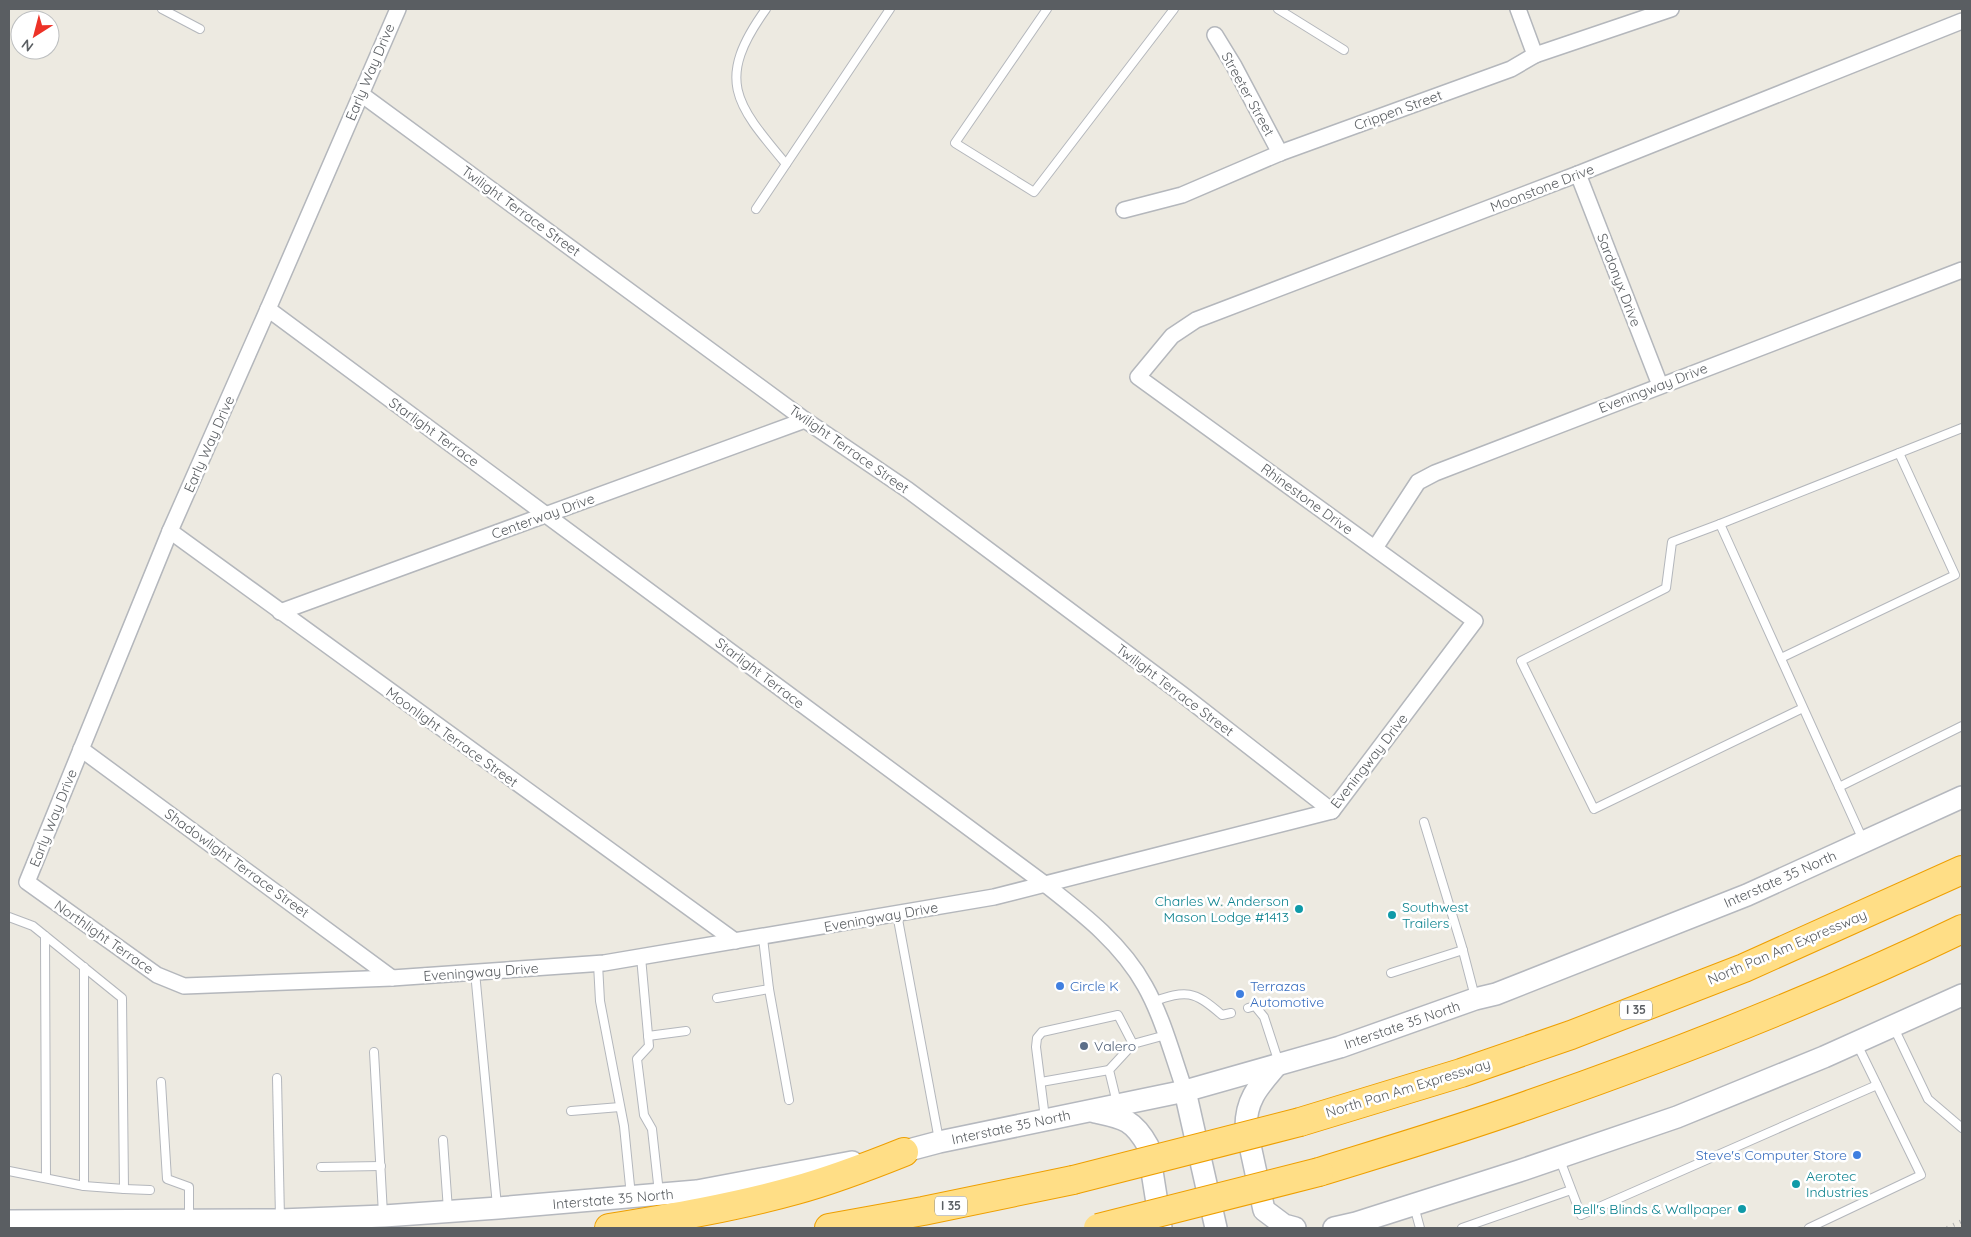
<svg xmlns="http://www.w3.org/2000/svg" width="1971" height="1237" viewBox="0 0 1971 1237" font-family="Quicksand,sans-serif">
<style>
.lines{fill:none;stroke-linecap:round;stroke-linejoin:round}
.service-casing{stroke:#b4b7bc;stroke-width:10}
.minor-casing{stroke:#b4b7bc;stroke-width:18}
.secondary-casing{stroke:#b5b8be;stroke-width:24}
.motorway-casing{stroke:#ee9f00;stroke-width:30}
.service{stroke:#fff;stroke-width:8}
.minor{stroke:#fff;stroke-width:15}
.secondary{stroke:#fff;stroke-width:21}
.motorway{stroke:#ffde86;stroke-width:28}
.rail{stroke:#b2b3b3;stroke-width:4;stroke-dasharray:1 6;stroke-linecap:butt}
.motorway-bridge-casing{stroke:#ee9f00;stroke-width:30;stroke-linecap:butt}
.motorway-bridge{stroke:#ffde86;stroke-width:28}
.culture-dot{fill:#0f9aa8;stroke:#fff;stroke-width:2}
.shop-dot{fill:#3f7fe0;stroke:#fff;stroke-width:2}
.service-dot{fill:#5c6f8a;stroke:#fff;stroke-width:2}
.labels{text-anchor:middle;stroke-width:5;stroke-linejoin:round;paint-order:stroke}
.shield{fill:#fff;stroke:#8c8e91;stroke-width:1}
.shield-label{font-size:12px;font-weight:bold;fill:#5a5e62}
.street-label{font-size:14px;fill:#5a5e62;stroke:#fff}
.culture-label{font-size:14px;fill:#0d838f;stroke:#fff;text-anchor:end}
.shop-label{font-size:14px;fill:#366cbe;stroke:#fff;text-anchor:start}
.service-label{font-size:14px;fill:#4e5e75;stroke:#fff;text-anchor:start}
</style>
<rect width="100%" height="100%" fill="#edeae1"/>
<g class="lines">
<g class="service-casing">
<g id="service">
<path d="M162,9L200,29"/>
<path d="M766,9C715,80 735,103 786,164"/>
<path d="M1047,9L955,143L1034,192L1174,9"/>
<path d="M1278,9L1344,50"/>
<path d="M756,209L890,9"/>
<path d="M1720,524L1962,428"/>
<path d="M1781,658L1955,575L1899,453"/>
<path d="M1803,708L1594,809L1521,661L1666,588L1672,542L1720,524L1863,840"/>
<path d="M1839,787L1962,726"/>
<path d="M1424,822L1462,947L1475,997"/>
<path d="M897,914L939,1140"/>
<path d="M9,917L33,926L122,998L124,1189L84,1186L9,1171"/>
<path d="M45,936L46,1178"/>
<path d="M763,938L769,989L789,1100"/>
<path d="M641,957L649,1046L637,1059L644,1115L652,1129L659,1193"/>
<path d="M598,964L600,1001L624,1126L631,1196"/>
<path d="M475,972L497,1206"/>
<path d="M1391,973L1463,950"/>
<path d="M717,998L769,989"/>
<path d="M1152,1002C1187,990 1193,990 1222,1015L1231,1013"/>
<path d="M1248,1008L1255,1006L1264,1017L1279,1063"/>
<path d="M1894,1028L1928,1099L1962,1128"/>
<path d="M648,1036L686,1031"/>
<path d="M374,1052L383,1214"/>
<path d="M277,1078L280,1218"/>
<path d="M161,1082L167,1179L189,1187V1219"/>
<path d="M1041,1082L1109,1070"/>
<path d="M1117,1103L1109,1070L1133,1044"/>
<path d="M571,1111L620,1107"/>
<path d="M1045,1118L1036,1047L1037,1038L1042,1032L1118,1015L1133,1044L1166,1035"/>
<path d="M443,1140L448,1210"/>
<path d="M1560,1160L1581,1215L1877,1085"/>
<path d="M321,1167L381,1166"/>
<path d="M84,1186V967"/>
<path d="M124,1189L150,1190"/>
<path d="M1414,1206L1420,1228"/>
<path d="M1462,1228L1571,1190"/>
<path d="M1809,1228L1921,1175L1857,1044"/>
</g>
</g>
<g class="minor-casing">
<g id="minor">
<path d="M398,9L268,309L170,531L27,882L157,975L184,986L392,978L604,963L994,897L1332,811L1475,621L1138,377L1172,336L1196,320L1578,174L1962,21"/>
<path d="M1518,9L1535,55"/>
<path d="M1215,35L1234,66L1280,153"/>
<path d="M361,94L805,420L908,490L1183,695L1332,811"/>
<path d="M1578,174L1660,385"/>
<path d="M1124,210L1182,195L1280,153L1511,69L1535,55L1671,9"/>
<path d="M268,309L1046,885C1083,914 1122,944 1145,986C1163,1018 1173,1057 1185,1091"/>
<path d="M170,531L735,941"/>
<path d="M1375,548L1418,482L1435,473L1962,270"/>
<path d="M280,612L805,420"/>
<path d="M81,749L392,978"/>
</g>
</g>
<g class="secondary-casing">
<g id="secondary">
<path d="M1276,1066C1259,1086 1246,1099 1246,1127L1264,1210L1284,1225L1295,1228"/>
<path d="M1185,1091L1216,1228"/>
<path d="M1095,1112C1123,1118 1133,1119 1148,1146L1161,1228"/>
<path d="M890,1155L939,1142L1185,1091L1340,1047L1475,999L1496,994L1747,895L1962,797"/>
<path d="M9,1221L280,1220L384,1216L498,1208L697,1191L852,1162"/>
<path d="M1334,1228L1356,1223L1519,1171L1677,1117L1824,1057L1962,995"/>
</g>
</g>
<g class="motorway-casing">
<g id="motorway">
<path d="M1300,1122L1461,1073L1571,1035L1744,968L1962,870"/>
<path d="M1319,1172C1390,1150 1461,1129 1531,1104C1678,1053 1823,996 1962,929"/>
<path d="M609,1228C671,1218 735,1207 796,1190C833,1180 869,1166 904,1152"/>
<path d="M829,1228L923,1211L1073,1180"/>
</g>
</g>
<use href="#service" class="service"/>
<use href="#minor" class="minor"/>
<use href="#secondary" class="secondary"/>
<use href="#motorway" class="motorway"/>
<path class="rail" d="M1947,1228L1962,1221"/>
<g class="motorway-bridge-casing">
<g id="motorway-bridge">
<path d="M1073,1180L1300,1122"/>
<path d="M1098,1228L1319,1172"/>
</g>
</g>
<use href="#motorway-bridge" class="motorway-bridge"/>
</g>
<g class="culture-dot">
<circle cx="1299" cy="909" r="5"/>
<circle cx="1392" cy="915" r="5"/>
<circle cx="1796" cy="1184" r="5"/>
<circle cx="1742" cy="1209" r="5"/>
</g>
<g class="shop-dot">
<circle cx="1060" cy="986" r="5"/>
<circle cx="1240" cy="994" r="5"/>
<circle cx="1857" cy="1155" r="5"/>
</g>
<circle class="service-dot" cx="1084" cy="1046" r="5"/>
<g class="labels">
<g class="shield">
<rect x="1620" y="1000.5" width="32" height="19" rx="4"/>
<rect x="935" y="1196.5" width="32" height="19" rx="4"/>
</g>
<g class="shield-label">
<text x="1636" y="1014">I 35</text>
<text x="951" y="1210">I 35</text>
</g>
<g class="street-label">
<text transform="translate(370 72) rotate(-67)" y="5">Early Way Drive</text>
<text transform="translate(1248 94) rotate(61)" y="5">Streeter Street</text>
<text transform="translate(1398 110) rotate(-20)" y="5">Crippen Street</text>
<text transform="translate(1542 188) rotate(-21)" y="5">Moonstone Drive</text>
<text transform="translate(521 211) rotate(36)" y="5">Twilight Terrace Street</text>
<text transform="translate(1619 280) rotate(69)" y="5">Sardonyx Drive</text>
<text transform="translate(1653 388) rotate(-21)" y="5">Eveningway Drive</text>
<text transform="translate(434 432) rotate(36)" y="5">Starlight Terrace</text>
<text transform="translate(209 444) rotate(-66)" y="5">Early Way Drive</text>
<text transform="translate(849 449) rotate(35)" y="5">Twilight Terrace Street</text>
<text transform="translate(1307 499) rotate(36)" y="5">Rhinestone Drive</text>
<text transform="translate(543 516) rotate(-20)" y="5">Centerway Drive</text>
<text transform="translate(760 673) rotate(37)" y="5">Starlight Terrace</text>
<text transform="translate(1175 690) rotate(37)" y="5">Twilight Terrace Street</text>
<text transform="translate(452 737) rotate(36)" y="5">Moonlight Terrace Street</text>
<text transform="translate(1369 761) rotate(-52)" y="5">Eveningway Drive</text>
<text transform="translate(53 818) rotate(-68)" y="5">Early Way Drive</text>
<text transform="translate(237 863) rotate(36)" y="5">Shadowlight Terrace Street</text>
<text transform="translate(1780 879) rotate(-24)" y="5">Interstate 35 North</text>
<text transform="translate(881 917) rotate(-10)" y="5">Eveningway Drive</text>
<text transform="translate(104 937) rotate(35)" y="5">Northlight Terrace</text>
<text transform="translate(1787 947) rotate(-23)" y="5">North Pan Am Expressway</text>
<text transform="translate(481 972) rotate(-4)" y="5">Eveningway Drive</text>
<text transform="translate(1402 1025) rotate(-19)" y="5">Interstate 35 North</text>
<text transform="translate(1408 1088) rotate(-17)" y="5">North Pan Am Expressway</text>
<text transform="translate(1011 1127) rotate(-12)" y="5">Interstate 35 North</text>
<text transform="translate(613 1199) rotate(-5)" y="5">Interstate 35 North</text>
</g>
<g class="culture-label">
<text x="1289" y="906">Charles W. Anderson<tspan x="1289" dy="16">Mason Lodge #1413</tspan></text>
<text x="1402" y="912" text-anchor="start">Southwest<tspan x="1402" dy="16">Trailers</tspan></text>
<text x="1806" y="1181" text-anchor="start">Aerotec<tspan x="1806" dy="16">Industries</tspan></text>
<text x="1732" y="1214">Bell's Blinds &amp; Wallpaper</text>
</g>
<g class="shop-label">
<text x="1070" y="991">Circle K</text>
<text x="1250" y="991">Terrazas<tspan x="1250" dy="16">Automotive</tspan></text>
<text x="1847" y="1160" text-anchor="end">Steve's Computer Store</text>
</g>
<g class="service-label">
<text x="1094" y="1051">Valero</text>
</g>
</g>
<rect width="1971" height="1237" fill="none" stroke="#5a5e62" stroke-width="20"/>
<g transform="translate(35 35) rotate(216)"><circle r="24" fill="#ffffff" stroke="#bdbfc0"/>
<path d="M0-4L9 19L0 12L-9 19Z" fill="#ed3227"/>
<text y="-8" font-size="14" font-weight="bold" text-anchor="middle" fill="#5a5e62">N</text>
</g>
</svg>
